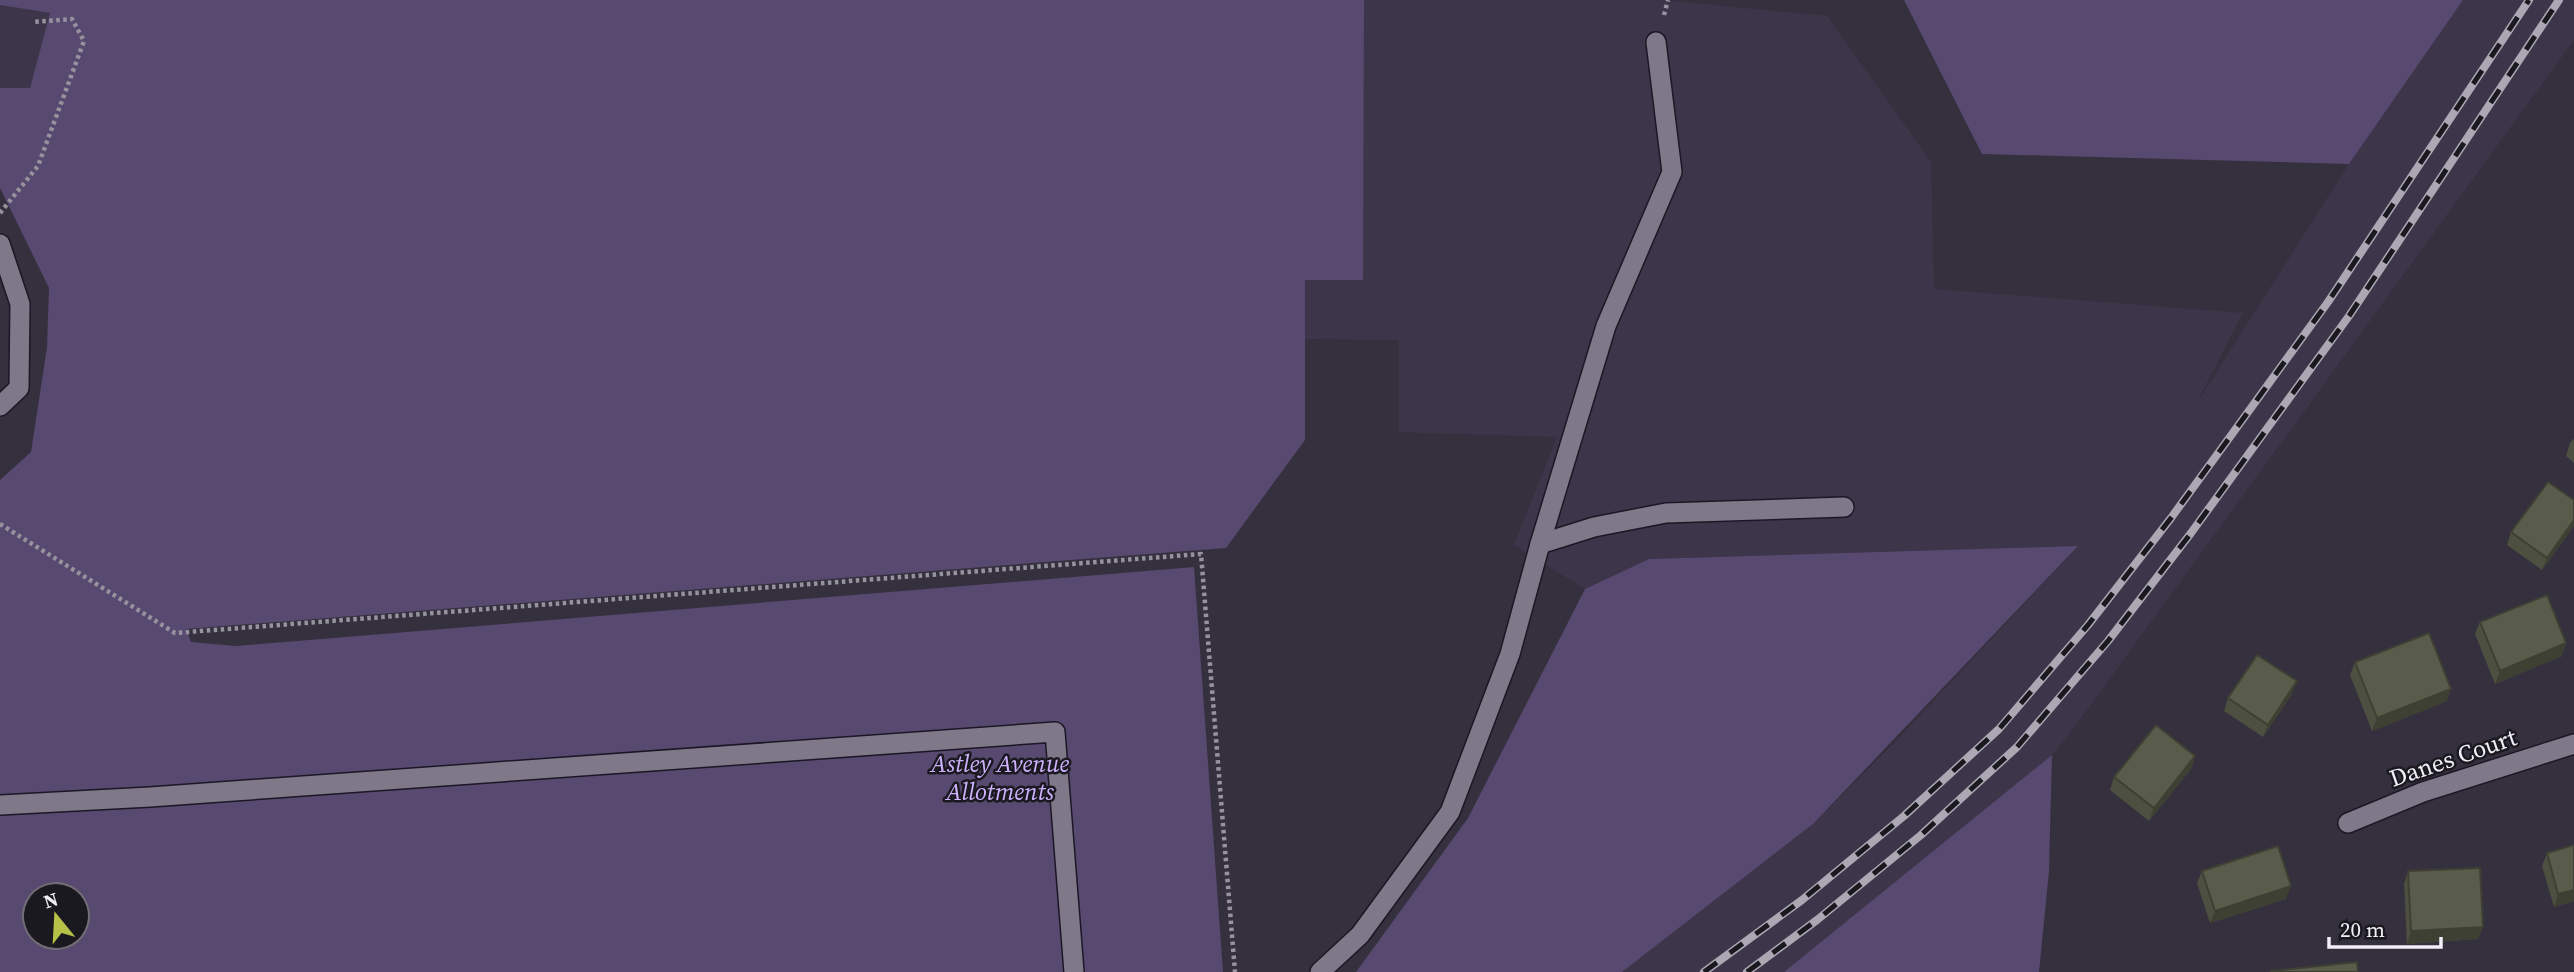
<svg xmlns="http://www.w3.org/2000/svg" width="2574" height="972" viewBox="0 0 2574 972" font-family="'Source Serif 4',serif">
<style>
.built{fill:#3d364b}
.green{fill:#57496f;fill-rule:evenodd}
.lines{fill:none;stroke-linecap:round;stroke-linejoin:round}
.service-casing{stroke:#1c1725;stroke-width:22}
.minor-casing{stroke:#1c1725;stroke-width:22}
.path{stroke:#97939e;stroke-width:4.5;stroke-dasharray:3.5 3.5;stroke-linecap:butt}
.service{stroke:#7e7889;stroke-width:19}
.minor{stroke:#7e7889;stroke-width:19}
.rail-casing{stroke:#aca8b3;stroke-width:8}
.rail{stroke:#1b1920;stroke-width:5;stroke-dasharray:16;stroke-linecap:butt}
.wall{fill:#4d4f40}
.shaded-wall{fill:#3f4034}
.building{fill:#5a5c4b;stroke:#3f4034;stroke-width:2}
.labels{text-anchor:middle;stroke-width:5;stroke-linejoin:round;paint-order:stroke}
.street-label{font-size:24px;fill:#f1eef8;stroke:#1b1920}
.park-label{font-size:24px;font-style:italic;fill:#ceb2fe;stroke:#1b1920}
</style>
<rect width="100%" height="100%" fill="#35303e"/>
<g class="built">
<path d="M1361,0H1663L1827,16L1931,162L1934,289L2243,313L2195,406L2349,164L2463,0H2574V40L2076,725L2052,755L1888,890L1784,972H1622L1813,824L1897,740L2078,546L1649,559L1585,589L1514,545L1557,437L1399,432V340L1305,339V280H1363Z"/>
<path d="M0,5L50,13L30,89L0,88Z"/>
</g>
<g class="green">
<path d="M0,0H1364L1363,280H1305V440L1226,548L186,629L191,642L236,646L1194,567L1223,972H0V480L31,452L47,347L49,288L0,188V88H30L50,13L0,5ZM35,895H77V937H35Z"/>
<path d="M1904,0H2463L2349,164L1982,154Z"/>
<path d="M2078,546L1813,824L1622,972H1356L1468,818L1585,589L1649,559Z"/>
<path d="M2052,755L2049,871L2039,972H1784Z"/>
</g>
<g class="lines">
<g class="service-casing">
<g id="service">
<path d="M1540,544L1594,527L1666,513L1844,507"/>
<path d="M0,805L150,797L1055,732L1074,972"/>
<path d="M1320,972L1360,935L1450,812L1510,654L1540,544L1606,326L1672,172L1656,42"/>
</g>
</g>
<g class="minor-casing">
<g id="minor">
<path d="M0,244L20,304L19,388L0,406"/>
<path d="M2348,823L2423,792L2574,744"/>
</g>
</g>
<g class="path">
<path d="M1664,15L1668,0"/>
<path d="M0,213L38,166L84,41L72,19L33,22"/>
<path d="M0,524L175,633L1201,554L1235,972"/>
</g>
<use href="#service" class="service"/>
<use href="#minor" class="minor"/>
<g class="rail-casing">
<g id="rail">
<path d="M1704,972L1802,900L1904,816L1999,729L2088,625L2171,518L2328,302L2529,0"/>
<path d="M1747,972L1817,920L1921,835L2017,747L2108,641L2191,533L2349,316L2559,0"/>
</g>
</g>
<use href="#rail" class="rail"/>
</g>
<g class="wall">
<path d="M2574,439V463L2566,456L2570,443Z"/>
<path d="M2574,500V526L2542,570L2507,545L2511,532Z"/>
<path d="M2480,622L2562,656L2495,684L2475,634Z"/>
<path d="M2355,662L2447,701L2372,731L2350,675Z"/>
<path d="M2292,694L2263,737L2224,711L2228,698Z"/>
<path d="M2195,756L2191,769L2149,821L2110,790L2114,777Z"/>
<path d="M2547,853L2574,901L2554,907L2542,866Z"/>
<path d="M2202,871L2286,899L2210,923L2197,883Z"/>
<path d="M2408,871L2483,927L2478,939L2407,944L2404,884Z"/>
</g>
<g class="shaded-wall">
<path d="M2574,520V526L2542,570L2547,558Z"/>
<path d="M2566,643L2562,656L2495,684L2500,671Z"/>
<path d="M2297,681L2292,694L2263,737L2268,725Z"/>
<path d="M2451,689L2447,701L2372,731L2377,718Z"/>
<path d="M2195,756L2191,769L2149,821L2154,808Z"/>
<path d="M2291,886L2286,899L2210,923L2215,911Z"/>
<path d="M2574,890V901L2554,907L2558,894Z"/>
<path d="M2483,927L2478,939L2407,944L2411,931Z"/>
</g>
<g class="building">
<path d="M2548,482L2574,500V520L2547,558L2511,532Z"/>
<path d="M2547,595L2566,643L2500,671L2480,622Z"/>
<path d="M2429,633L2451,689L2377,718L2355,662Z"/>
<path d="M2257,655L2297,681L2268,725L2228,698Z"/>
<path d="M2156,725L2195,756L2154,808L2114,777Z"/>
<path d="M2574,845V890L2558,894L2547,853Z"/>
<path d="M2278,846L2291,886L2215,911L2202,871Z"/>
<path d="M2480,868L2483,927L2411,931L2408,871Z"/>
<path d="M2357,962L2358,972H2271V971Z"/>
</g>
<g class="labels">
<g class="street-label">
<text transform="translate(2453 758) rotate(-19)" y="8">Danes Court</text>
</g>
<g class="park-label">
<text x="1000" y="772">Astley Avenue<tspan x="1000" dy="28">Allotments</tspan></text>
</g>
</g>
<g transform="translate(56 916) rotate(342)"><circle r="33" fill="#1b1920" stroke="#716e76" stroke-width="2"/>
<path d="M0-5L12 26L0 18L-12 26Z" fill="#b8c147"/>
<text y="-10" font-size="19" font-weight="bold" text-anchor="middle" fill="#f1eef8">N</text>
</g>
<path d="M2329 937v10h112v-10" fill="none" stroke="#f1eef8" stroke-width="3.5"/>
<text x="2340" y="937" font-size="21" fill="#f1eef8" stroke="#1b1920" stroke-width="5" paint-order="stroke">20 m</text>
</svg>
